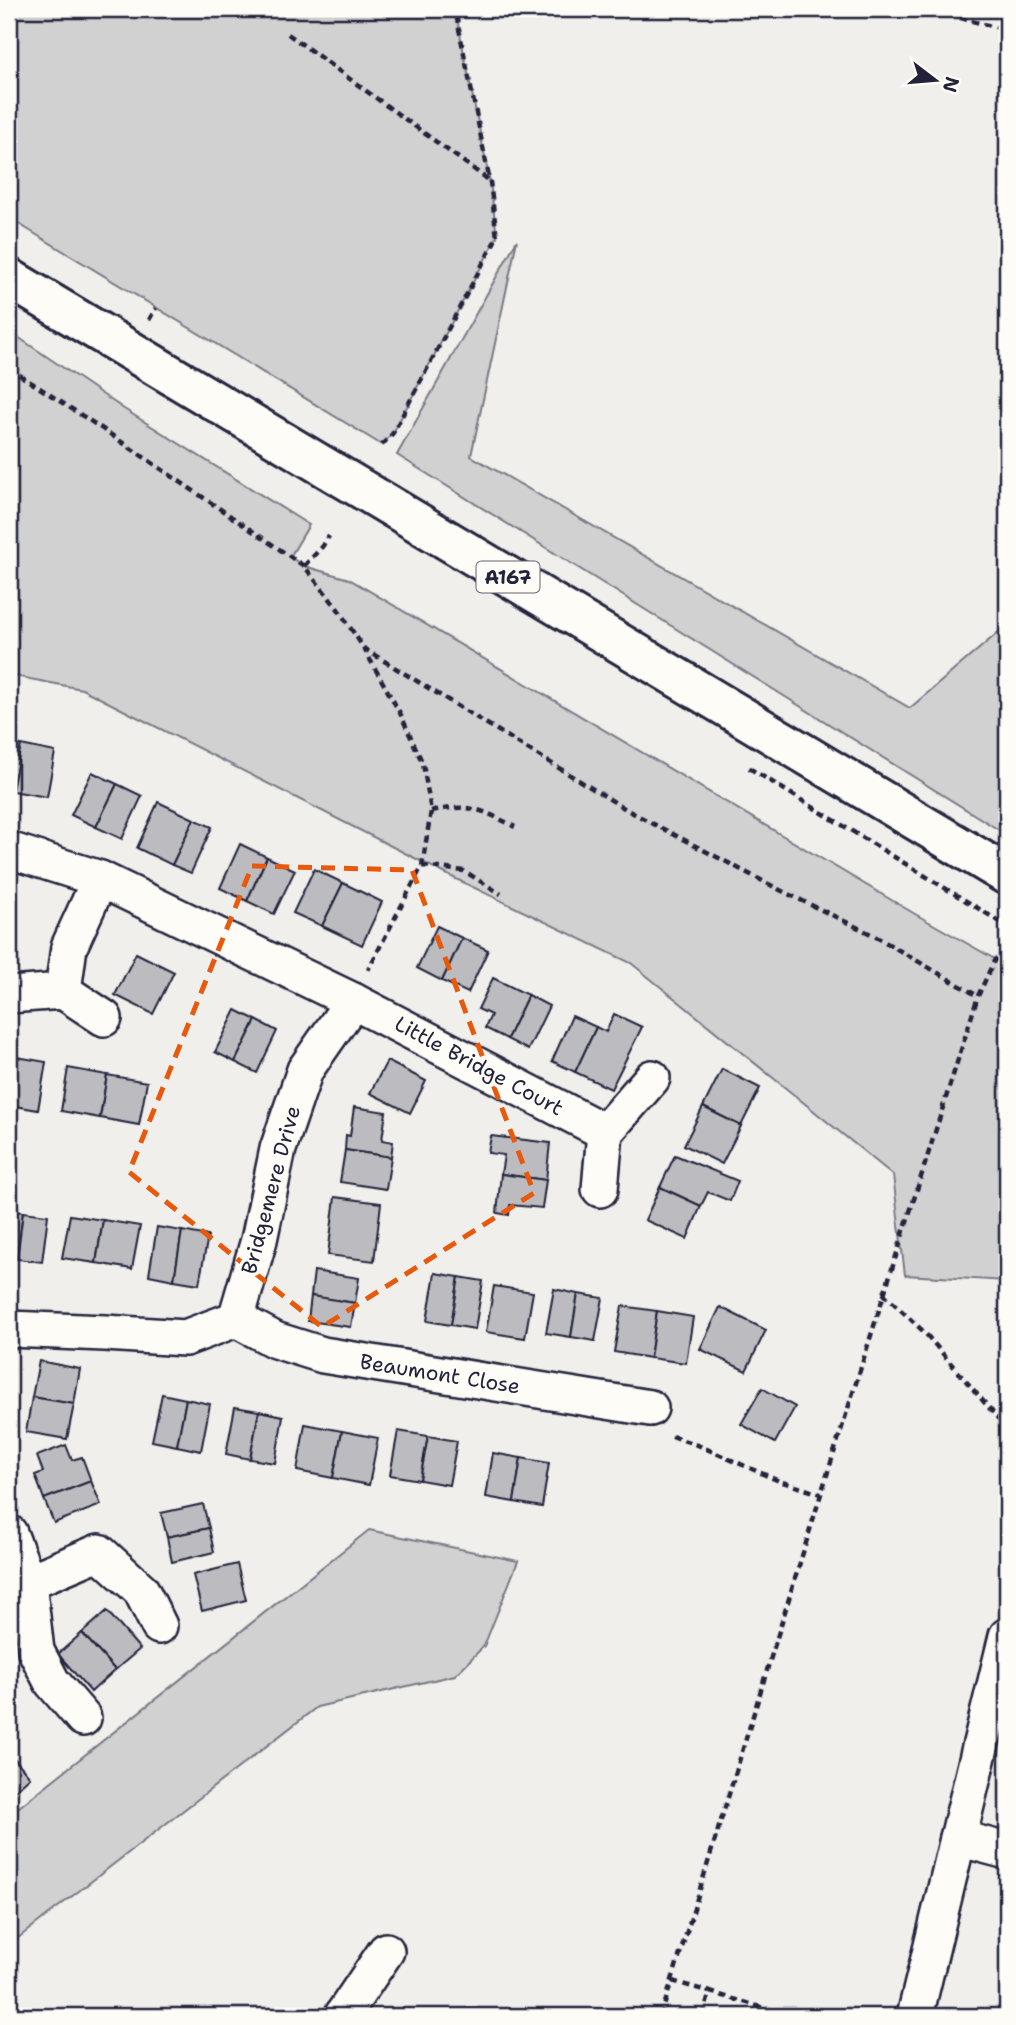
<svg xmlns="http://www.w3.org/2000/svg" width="1016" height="2025" viewBox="0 0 1016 2025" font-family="'Shantell Sans',sans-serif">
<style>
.green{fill:#d2d1d1;stroke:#7a7a86;stroke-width:2}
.building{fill:#bcbcc0;stroke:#22223b;stroke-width:2}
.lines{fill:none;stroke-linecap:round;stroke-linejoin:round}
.minor-casing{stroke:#22223b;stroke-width:40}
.highway-casing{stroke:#22223b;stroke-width:44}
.path{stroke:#22223b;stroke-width:4.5;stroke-dasharray:7 5;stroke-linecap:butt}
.minor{stroke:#fdfcf7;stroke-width:35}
.highway{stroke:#fdfcf7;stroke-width:38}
.marked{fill:none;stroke:#e8590c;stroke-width:5;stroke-dasharray:14 9;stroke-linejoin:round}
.labels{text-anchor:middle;stroke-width:7;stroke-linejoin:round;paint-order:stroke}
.shield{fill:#fdfcf7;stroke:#646373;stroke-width:2}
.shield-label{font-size:19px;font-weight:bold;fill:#22223b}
.street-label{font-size:21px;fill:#22223b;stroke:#fdfcf7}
</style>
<rect width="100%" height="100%" fill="#f0efec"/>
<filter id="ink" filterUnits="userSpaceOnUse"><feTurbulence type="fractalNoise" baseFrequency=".0143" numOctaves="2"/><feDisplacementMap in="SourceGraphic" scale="14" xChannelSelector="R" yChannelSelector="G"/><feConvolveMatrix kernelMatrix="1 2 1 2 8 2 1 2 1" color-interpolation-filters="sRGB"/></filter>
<g filter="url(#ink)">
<g class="green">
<path d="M9,9H455L490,182L497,237L393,433L382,445L9,218Z"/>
<path d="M517,240L471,456L910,708L1007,625V835L397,455Z"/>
<path d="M9,331L124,409L309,525L290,557L304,566L349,579L915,914L1007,966V1281L905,1275L893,1175L631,963L454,878L82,689L9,675Z"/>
<path d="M369,1530L518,1561L484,1646L455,1675L317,1707L9,1945V1815Z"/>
</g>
<g class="building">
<path d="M9,743L21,745L12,791L9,790Z"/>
<path d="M21,745L55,752L47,797L12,791Z"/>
<path d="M92,772L117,784L96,827L71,815Z"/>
<path d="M117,784L142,796L122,839L96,827Z"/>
<path d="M158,802L194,819L172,865L137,848Z"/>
<path d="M194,819L212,827L191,873L172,865Z"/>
<path d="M240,844L267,857L247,901L220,888Z"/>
<path d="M267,857L295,870L274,914L247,901Z"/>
<path d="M314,869L343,883L322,926L293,913Z"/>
<path d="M343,883L382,902L362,945L322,926Z"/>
<path d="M9,917L16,918L13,940L9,939Z"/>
<path d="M437,926L462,938L442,981L417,968Z"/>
<path d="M462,938L488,950L468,993L442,981Z"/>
<path d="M136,953L174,972L153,1014L115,995Z"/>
<path d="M493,978L528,995L507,1039L485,1028L491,1015L478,1009Z"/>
<path d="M528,995L549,1006L528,1050L507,1039Z"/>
<path d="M236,1010L256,1020L235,1062L215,1052Z"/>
<path d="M614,1014L642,1027L611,1089L575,1072L596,1027L606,1032Z"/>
<path d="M572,1016L596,1027L575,1072L552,1061Z"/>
<path d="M256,1020L277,1031L257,1073L235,1062Z"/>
<path d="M11,1056L46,1062L38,1110L9,1105V1069Z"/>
<path d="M387,1061L426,1081L410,1113L370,1093Z"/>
<path d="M68,1068L107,1075L100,1118L61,1111Z"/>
<path d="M722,1069L760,1088L741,1126L703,1107Z"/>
<path d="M107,1075L147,1082L139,1125L100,1118Z"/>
<path d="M354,1107L386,1112L382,1140L393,1142L391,1157L345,1150L346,1135L350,1136Z"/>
<path d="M703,1107L741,1126L722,1164L684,1145Z"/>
<path d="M491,1136L550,1143L546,1180L501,1174L504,1155L488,1153Z"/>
<path d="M345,1150L391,1157L386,1189L340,1182Z"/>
<path d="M675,1155L738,1181L730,1201L708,1192L701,1206L660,1187Z"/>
<path d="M501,1174L546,1180L542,1208L510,1205L509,1215L497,1213Z"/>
<path d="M660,1187L701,1206L687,1239L645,1220Z"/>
<path d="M335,1197L381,1203L374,1261L328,1255Z"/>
<path d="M9,1210L23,1212L17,1259L9,1258Z"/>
<path d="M23,1212L48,1215L42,1262L17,1259Z"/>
<path d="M70,1215L103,1220L96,1263L62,1258Z"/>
<path d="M103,1220L140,1226L132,1269L96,1263Z"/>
<path d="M157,1227L182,1231L174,1280L149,1275Z"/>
<path d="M182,1231L208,1236L199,1284L174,1280Z"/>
<path d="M314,1271L359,1278L355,1303L311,1296Z"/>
<path d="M435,1273L459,1277L451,1325L427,1321Z"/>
<path d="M459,1277L483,1281L475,1329L451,1325Z"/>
<path d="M494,1286L533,1292L525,1338L486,1332Z"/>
<path d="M554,1289L578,1294L571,1337L546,1333Z"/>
<path d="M578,1294L603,1298L595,1341L571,1337Z"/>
<path d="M311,1296L355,1303L351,1327L308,1321Z"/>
<path d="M622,1306L657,1311L650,1358L614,1352Z"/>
<path d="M720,1307L766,1330L746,1371L700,1349Z"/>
<path d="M657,1311L693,1317L686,1363L650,1358Z"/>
<path d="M39,1361L80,1369L74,1404L32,1397Z"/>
<path d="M762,1388L795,1407L775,1443L741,1424Z"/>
<path d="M162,1394L186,1399L177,1446L152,1441Z"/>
<path d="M32,1397L74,1404L67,1439L26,1432Z"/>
<path d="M186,1399L210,1404L201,1451L177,1446Z"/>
<path d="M235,1407L259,1411L250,1459L226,1454Z"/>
<path d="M259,1411L283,1416L275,1463L250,1459Z"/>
<path d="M305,1424L342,1431L333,1478L297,1471Z"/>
<path d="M342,1431L378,1438L369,1485L333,1478Z"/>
<path d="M398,1431L428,1436L420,1480L390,1475Z"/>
<path d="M428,1436L457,1441L449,1485L420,1480Z"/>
<path d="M66,1445L72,1460L82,1457L91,1481L44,1499L35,1475L43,1472L37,1456Z"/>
<path d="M493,1453L521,1458L514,1502L486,1497Z"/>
<path d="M521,1458L549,1463L542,1507L514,1502Z"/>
<path d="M91,1481L101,1505L54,1523L44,1499Z"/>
<path d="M203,1504L209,1528L167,1537L161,1513Z"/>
<path d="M209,1528L214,1552L172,1562L167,1537Z"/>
<path d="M237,1564L246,1600L202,1611L193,1575Z"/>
<path d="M107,1611L140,1649L115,1670L82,1633Z"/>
<path d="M82,1633L115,1670L91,1692L58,1654Z"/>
<path d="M9,1752L30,1777L9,1796Z"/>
</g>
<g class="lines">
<g class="minor-casing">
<g id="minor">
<path d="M9,850L100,879L353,1001L305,1070L278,1149L259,1240L236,1319L185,1338L105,1333L9,1329"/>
<path d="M63,991L69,947L100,879"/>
<path d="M9,995L63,991L104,1018"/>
<path d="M353,1001L605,1132"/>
<path d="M600,1189L605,1132L652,1078"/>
<path d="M236,1319L275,1340L323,1355L650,1408"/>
<path d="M9,1533L28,1582L36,1651L52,1682L83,1718"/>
<path d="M28,1582L99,1552L141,1590L159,1626"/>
<path d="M958,1838L1007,1851"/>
<path d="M342,2016L386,1951"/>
<path d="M915,2016L1007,1636"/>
</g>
</g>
<g class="highway-casing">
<path id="highway" d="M9,278L1007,875"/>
</g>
<g class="path">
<path d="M925,9L1007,30"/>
<path d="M288,34L490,181"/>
<path d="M149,320L156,308"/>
<path d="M9,368L101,428L304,566L338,609L363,647L400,713L423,764L431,811L422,866L368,970"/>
<path d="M382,445L393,433L497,237L490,182L455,9"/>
<path d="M304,566L322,547L329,536"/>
<path d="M363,648L629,811L778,889L871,934L978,996"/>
<path d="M749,768L1007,926"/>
<path d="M431,811C471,804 479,808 515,827"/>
<path d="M422,866L464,871L501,894"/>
<path d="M883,1293L925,1333L1007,1429"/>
<path d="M672,1436L700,1446L779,1481L821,1494"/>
<path d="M672,1981L710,1992"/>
<path d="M661,2016L821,1494L978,996L994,961L1007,945"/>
<path d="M703,2016L710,1992L791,2016"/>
</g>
<use href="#minor" class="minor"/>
<use href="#highway" class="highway"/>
</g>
</g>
<path class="marked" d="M252,866L412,870L534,1193L322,1327L129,1172Z"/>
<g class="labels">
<rect class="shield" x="476.5" y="561.5" width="63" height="31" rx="5"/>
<g class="shield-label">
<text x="508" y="584">A167</text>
</g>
<g class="street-label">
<text transform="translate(479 1066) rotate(28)" y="7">Little Bridge Court</text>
<text transform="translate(271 1190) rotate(-75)" y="7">Bridgemere Drive</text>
<text transform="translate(440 1374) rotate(9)" y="7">Beaumont Close</text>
</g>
</g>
<rect width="1016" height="2025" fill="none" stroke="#fdfcf7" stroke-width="35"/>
<rect x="18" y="18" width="981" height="1990" fill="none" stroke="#22223b" stroke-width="2.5" filter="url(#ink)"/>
<g transform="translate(935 80) rotate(106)" stroke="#fdfcf7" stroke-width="5" paint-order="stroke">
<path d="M0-5L12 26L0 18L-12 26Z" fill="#22223b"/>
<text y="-10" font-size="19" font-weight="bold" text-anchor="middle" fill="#22223b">N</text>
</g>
</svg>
